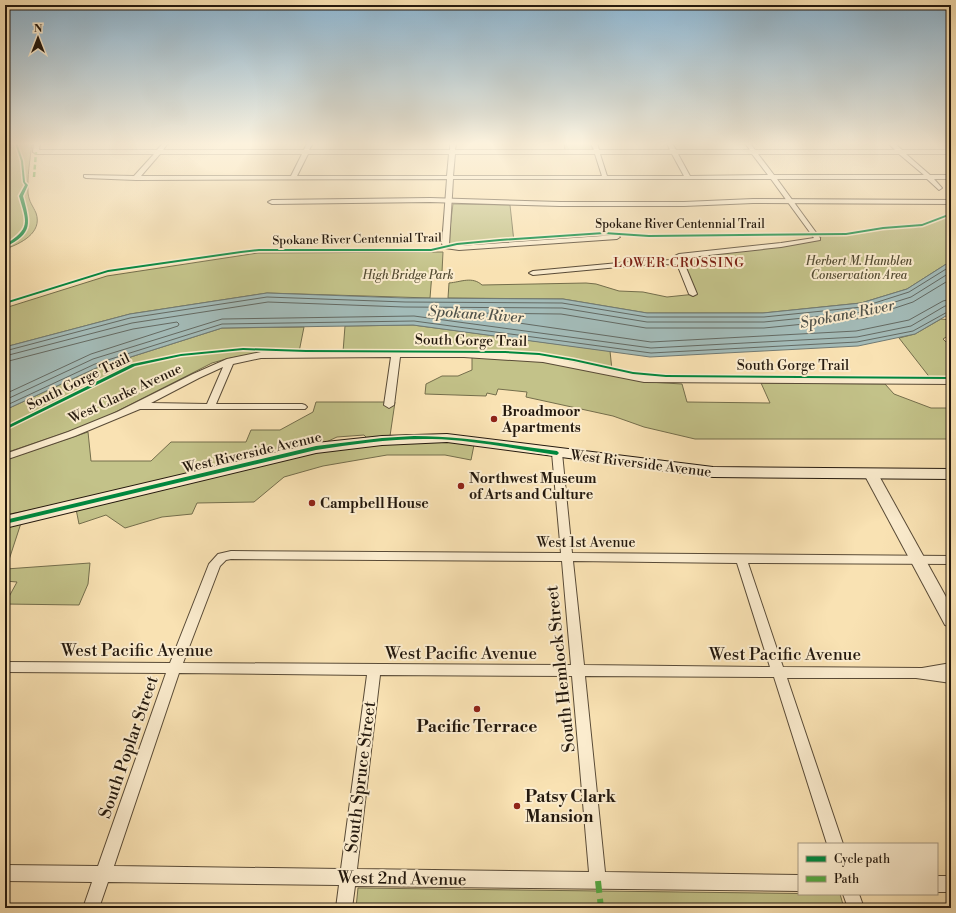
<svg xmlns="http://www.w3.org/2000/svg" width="956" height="913" viewBox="0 0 956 913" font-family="'Libre Bodoni',serif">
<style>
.green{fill:#c3c289;stroke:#746e4c}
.water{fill:#a3bbb8;stroke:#707a74}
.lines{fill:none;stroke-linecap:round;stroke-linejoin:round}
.shore{stroke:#646a63;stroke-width:1}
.minor-casing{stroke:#594b37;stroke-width:2}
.tertiary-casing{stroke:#594b37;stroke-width:2}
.secondary-casing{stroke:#24190e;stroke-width:2}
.minor{fill:#fbecce;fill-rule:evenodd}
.tertiary{fill:#fbecce;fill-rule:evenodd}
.secondary{fill:#fbecce;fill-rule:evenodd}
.quiet-far1{stroke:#53a941;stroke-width:2.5;stroke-dasharray:5 2.5;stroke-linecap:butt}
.quiet{stroke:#53a941;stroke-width:6;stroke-dasharray:12 6;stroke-linecap:butt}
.cycleway-casing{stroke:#fbecce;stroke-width:3}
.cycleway{fill:#00873e;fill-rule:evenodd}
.poi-dot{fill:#8f2418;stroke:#fbecce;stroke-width:1.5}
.labels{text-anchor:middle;stroke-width:4;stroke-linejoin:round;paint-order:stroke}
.far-street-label{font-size:12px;fill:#24190e;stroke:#fbecce}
.far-park-label{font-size:12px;font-style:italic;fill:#544c33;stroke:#fbecce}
.far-neighbourhood-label{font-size:13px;letter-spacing:1px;fill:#7a1f14;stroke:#fbecce}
.street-label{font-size:14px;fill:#24190e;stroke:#fbecce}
.poi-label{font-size:14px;font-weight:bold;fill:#24190e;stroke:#fbecce;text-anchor:start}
.water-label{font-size:15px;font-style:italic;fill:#50524a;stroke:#fbecce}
.near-street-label{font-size:17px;fill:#24190e;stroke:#fbecce}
.near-poi-label{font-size:17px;font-weight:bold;fill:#24190e;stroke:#fbecce}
</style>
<rect width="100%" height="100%" fill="#f9e2b3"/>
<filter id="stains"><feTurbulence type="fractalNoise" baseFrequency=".005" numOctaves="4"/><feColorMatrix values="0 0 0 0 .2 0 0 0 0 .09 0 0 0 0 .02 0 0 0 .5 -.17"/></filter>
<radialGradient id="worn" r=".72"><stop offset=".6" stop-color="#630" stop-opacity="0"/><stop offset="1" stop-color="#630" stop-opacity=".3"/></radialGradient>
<g class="green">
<path d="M5,143H32C30,160 27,177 28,193C29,202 33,206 36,213C43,233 20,244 5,249Z"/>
<path d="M564,143H591L593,151H565Z"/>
<path d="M453,204L510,205L514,242L450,246L448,244Z"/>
<path d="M951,216V261L907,289L861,303L763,313H647L563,299L448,298L449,283C461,282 472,276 482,285L586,283L596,284L619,291L643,292L667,297L696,294L681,257L814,241L821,238L819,235H840L891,228L919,227Z"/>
<path d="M443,252L442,272L432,273L430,298L267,293L130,314L5,347V308L107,276L258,253Z"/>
<path d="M941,319L951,320V334L943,339L951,347V379H931L899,338L915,334Z"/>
<path d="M413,325L610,351L612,370C587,364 563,358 538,355C473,348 407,352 343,352L345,326Z"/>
<path d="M304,327L299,352C269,352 241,354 212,363L94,423L5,453V410L96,368L222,328Z"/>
<path d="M472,357L541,361L648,382L682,384L687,402L770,403L761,383L885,384L894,394L931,408H951V439H695L644,427L613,416L526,397L527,392L498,389L496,395L487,393L486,396L425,394L426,384L442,376H458L472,370Z"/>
<path d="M316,402H395L390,436L367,438L364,435L337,437L324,443L118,492L5,515V460L88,432L91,461H151L171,442H246L251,430H280L313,412Z"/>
<path d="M443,441L474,445L471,460L445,455H387L323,466L284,477L254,502L197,503L192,514L162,517L125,528L106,515L79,524L76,509L223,473L330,450L384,444Z"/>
<path d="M22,520L6,569L90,563L88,584L79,605L5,604L17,582L5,581V524Z"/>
<path d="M358,888L840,894L844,908H356Z"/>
</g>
<path class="water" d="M951,261V313L915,334L858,346L650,357L413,325L222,328L96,368L5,410V347L130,314L267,293L405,298L563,299L647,313H763L861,303L907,289Z"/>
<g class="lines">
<g class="shore">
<path d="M951,279L913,302L865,318L764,328H646L561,314L472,313L470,316L651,342L856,331L909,320L943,301L951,299"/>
<path d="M5,351L130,318L267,297L405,302L562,303L647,317H764L862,307L909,292L951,266"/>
<path d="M5,356L132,323L268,302L404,307L562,308L647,322H764L863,312L911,297L951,272"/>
<path d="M5,362L133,329L177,322L179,324L178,326L91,354L5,394"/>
<path d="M5,400L93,359L222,319L414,316L651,348L857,337L911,326L945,306L951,305"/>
<path d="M5,406L95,364L222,324L414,321L651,353L857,342L913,331L951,310"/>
</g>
<g class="minor-casing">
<g id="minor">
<path d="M34,143H40L39,150H157L163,143H168L163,150H304L307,143H313L309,150H450V143H456L455,150H594L591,143H597L599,150H670L667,143H672L676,150H750L745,143H750L755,150H895L888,143H894L902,150H951V154H906L930,175H951V179H934L942,188L939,190L927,179H777L820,238V240L781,247L682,258L697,294L693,296L689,294L677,264L640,265L533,275L529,273L533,271L640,261L675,260V256L679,254L781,243L814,238L771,179H453L449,245L459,246L617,235L620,237L617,239L459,250L445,248L442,244L447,179L136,180L86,178L84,177V175L134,176L154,154H36L33,152ZM160,154H302L291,176H141ZM308,154H449L447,176H297ZM455,154H595L602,176H453ZM600,154H672L684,176H607ZM678,154H752L768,175L690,176ZM758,154H899L924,175H774Z"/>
<path d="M464,351L543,356L644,376L951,378V384L644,382L543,362L464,357H400L394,405L389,408L384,405L391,357L261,358L233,364L216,404H302L305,405L307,407L305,409H140L75,436L5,460V454L68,432L117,412L193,374L227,359L261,352ZM223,367L207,404L151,403L199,378Z"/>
<path d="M557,450L562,453L572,553L951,556V564L748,563L783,667L922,668L951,663V683L916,678H787L843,844H827L774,677L585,676L605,872L799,875V891L355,886L352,908H336L339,885L108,882L99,908H83L92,882L5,881V865L98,866L166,673L5,672V662L170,663L209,564L218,554L231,551L561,553L552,453ZM231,559L562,561L571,665L183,663L220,566L226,560ZM573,561L737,563L770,667L584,665ZM179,673L367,675L341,869L114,866ZM380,675L572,676L589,872L357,869Z"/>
<rect x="937" y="876" width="14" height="16"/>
<path d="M843,894H859L864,908H848Z"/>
</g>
</g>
<g class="tertiary-casing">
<g id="tertiary">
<path d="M430,198L560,202H684L753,199L951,200V204L753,203L684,206H560L430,202L272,204L268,202L272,200Z"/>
<path d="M871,470L876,471L878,474L951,606V627L945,625L864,474L866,471Z"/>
</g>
</g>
<g class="secondary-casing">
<path id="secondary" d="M447,434L713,467L951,469V479L713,477L447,442L382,445L316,453L5,528V516L316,443L382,436Z"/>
</g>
<use href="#minor" class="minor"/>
<use href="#tertiary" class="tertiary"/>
<use href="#secondary" class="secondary"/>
<path class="quiet-far1" d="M34,177L36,152"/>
<path class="quiet" d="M598,881L601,908"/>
<g class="cycleway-casing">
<g id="cycleway">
<path d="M15,143H17L23,161L25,182L28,185L23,196C30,223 34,233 5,247V245C31,228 27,223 19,196L25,185L23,182L21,161Z"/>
<path d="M951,213V215L922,226L883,229L846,235L649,237L604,234L500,241L457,245L431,251H259L241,253L108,272L5,304V302L108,270L241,251L259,249H431L457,243L500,239L604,232L649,235L846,233L883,227L922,224Z"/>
<path d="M243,348L306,350L505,351L539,353L574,359L633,372L666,375L951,377V379L666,377L633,374L574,361L539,355L505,353L306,352L243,350L181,356L135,366L5,430V427L132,364L181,354Z"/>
<path d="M414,436C463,436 510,445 557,451L559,453L557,455C516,449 474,440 432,439C393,438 354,444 316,450L5,524V520L316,446L382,438Z"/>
</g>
</g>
<use href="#cycleway" class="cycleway"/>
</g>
<linearGradient id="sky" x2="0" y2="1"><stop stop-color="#8cb7d5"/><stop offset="0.53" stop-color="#fcf2dd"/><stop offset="1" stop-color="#fcf2dd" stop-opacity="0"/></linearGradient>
<rect width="956" height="271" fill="url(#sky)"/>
<g class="poi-dot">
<circle cx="494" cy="419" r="4"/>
<circle cx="461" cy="486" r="4"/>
<circle cx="312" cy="503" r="4"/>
<circle cx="477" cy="709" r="4"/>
<circle cx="517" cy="806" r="4"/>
</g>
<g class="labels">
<g class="far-street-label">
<text x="680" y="228">Spokane River Centennial Trail</text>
<text transform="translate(357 239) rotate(-1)" y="4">Spokane River Centennial Trail</text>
</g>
<g class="far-park-label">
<text x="859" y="265">Herbert M. Hamblen<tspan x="859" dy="14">Conservation Area</tspan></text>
<text x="408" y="279">High Bridge Park</text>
</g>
<g class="far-neighbourhood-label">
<text x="679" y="267">LOWER CROSSING</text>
</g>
<g class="street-label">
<text transform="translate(471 340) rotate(1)" y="5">South Gorge Trail</text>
<text x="793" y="370">South Gorge Trail</text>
<text transform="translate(78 381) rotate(-26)" y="5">South Gorge Trail</text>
<text transform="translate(125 393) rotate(-25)" y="5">West Clarke Avenue</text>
<text transform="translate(252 452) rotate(-13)" y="5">West Riverside Avenue</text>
<text transform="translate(641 463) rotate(7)" y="5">West Riverside Avenue</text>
<text x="586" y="547">West 1st Avenue</text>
</g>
<g class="poi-label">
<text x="502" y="416">Broadmoor<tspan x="502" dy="16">Apartments</tspan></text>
<text x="469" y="483">Northwest Museum<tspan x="469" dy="16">of Arts and Culture</tspan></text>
<text x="320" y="508">Campbell House</text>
</g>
<g class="water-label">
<text transform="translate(476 314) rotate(4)" y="5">Spokane River</text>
<text transform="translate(847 314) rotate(-11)" y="5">Spokane River</text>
</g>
<g class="near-street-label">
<text x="137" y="656">West Pacific Avenue</text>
<text x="461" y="659">West Pacific Avenue</text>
<text x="785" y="660">West Pacific Avenue</text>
<text transform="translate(560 669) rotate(-96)" y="6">South Hemlock Street</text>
<text transform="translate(128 747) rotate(-71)" y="6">South Poplar Street</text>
<text transform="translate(360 777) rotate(-83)" y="6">South Spruce Street</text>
<text transform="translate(402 878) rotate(1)" y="6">West 2nd Avenue</text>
</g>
<g class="near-poi-label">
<text x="477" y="732">Pacific Terrace</text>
<text x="525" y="802" text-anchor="start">Patsy Clark<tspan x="525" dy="20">Mansion</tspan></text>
</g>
</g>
<rect width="956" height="913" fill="none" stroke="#f9e2b3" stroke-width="20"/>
<rect x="6" y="6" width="944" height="901" fill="none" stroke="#24190e" stroke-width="2"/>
<rect x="10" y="10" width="936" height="893" fill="none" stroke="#24190e"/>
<rect x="798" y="843" width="140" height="52" fill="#fbecce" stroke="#a59881"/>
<rect x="806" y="856" width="20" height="6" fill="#00873e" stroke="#a59881"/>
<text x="834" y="863" font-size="12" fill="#24190e">Cycle path</text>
<rect x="806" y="876" width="20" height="6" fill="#53a941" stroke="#a59881"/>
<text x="834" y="883" font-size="12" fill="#24190e">Path</text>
<g transform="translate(38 38)" stroke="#fbecce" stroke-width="3" paint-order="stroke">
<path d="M0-3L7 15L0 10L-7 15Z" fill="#24190e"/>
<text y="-6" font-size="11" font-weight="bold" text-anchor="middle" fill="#24190e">N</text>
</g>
<rect width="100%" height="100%" filter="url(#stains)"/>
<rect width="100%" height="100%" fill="url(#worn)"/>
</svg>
